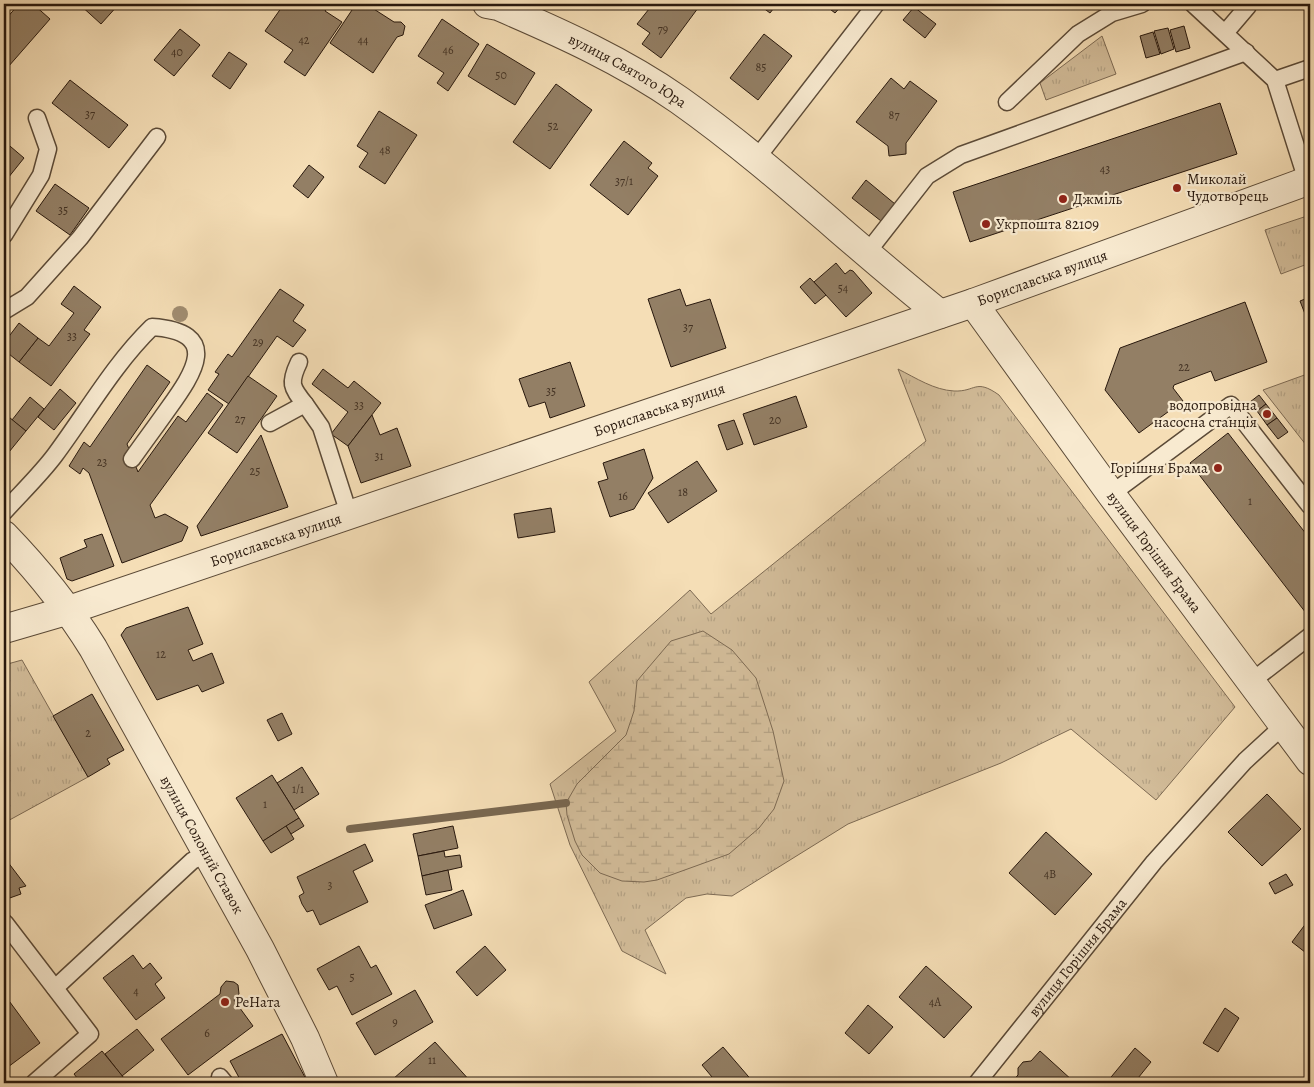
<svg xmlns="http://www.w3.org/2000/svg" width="1314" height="1087" viewBox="0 0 1314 1087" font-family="Alegreya,serif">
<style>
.grass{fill:url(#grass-tufts);stroke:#7d6a53}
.wetland{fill:url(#wetland-marsh);stroke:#7d6a53}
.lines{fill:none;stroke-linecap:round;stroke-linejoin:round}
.stream{stroke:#796750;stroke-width:8}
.building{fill:#937f65;stroke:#28180d}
.service-casing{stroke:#5b4a37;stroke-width:19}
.minor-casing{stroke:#5b4a37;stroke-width:30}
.tertiary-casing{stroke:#5b4a37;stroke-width:30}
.service{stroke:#f8ead0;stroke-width:16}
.minor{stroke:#f8ead0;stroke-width:28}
.tertiary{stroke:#f8ead0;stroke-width:28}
.tree{fill:#a08c70}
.poi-dot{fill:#8f2418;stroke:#f8ead0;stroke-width:2}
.labels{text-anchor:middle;stroke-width:4.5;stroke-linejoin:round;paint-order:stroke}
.number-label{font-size:12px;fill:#433223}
.street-label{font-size:15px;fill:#28180d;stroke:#f8ead0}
.poi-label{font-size:15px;fill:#28180d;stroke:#f8ead0;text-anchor:start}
</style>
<defs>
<pattern id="grass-tufts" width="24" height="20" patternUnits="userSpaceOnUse" patternTransform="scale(1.25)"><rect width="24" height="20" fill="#d2bc99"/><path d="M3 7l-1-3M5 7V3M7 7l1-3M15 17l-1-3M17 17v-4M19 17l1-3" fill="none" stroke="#b4a183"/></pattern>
<pattern id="wetland-marsh" width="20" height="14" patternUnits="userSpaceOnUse" patternTransform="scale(1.25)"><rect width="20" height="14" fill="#d2bc99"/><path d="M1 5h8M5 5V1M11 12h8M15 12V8" fill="none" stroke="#b4a183"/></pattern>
</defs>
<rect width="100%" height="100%" fill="#f5deb6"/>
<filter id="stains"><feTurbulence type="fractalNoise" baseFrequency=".004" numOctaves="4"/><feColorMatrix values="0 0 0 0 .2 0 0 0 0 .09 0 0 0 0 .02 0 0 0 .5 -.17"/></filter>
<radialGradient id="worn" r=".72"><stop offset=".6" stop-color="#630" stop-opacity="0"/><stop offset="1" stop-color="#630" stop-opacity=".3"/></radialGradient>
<g class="grass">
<path d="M1102,36L1116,74L1046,100L1040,83Z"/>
<path d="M1310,215V263L1281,274L1265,230Z"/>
<path d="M898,369C916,378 934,390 954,391C976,392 975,378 999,395L1235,707L1156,800L1071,729L1001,763L848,824L732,896L707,894L686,898L645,930L666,974L622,951L570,845L550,784L616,731L589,682L690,590L711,614L926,441Z"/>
<path d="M1310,373V450L1263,390Z"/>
<path d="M22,660L88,777L4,823V665Z"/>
</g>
<path class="wetland" d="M703,631L732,650L756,678L773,731L784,781L774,809L759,828L729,854L657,880L644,882L622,881L600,873L582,855L575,841L567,815L566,803L577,784L626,735L634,711L637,681L671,641Z"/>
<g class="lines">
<path class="stream" d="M350,829L566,803"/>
</g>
<g class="building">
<path d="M19,4H33L50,19L8,67L4,63V21Z"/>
<path d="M79,4H119L101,24Z"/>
<path d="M284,4H330L325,11L342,22L305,76L284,62L293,50L265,31Z"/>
<path d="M356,4H366L394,22H401L405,26L403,35L397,37L373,73L330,43Z"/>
<path d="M653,4H701L661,58L642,44L650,33L637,24Z"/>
<path d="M758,4H777L770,13Z"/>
<path d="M827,4H843L835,13L826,6Z"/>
<path d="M914,7L936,24L925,38L903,20Z"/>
<path d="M442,19L479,44L448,91L437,83L444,73L418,56Z"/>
<path d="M1184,26L1190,48L1176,52L1170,30Z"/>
<path d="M1168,28L1174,49L1161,54L1154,31Z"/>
<path d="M180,29L200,45L174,76L154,60Z"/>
<path d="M1153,32L1160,54L1146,58L1140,36Z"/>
<path d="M764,34L792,56L758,100L730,78Z"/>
<path d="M487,44L535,73L515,105L468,76Z"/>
<path d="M229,52L247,64L230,89L212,76Z"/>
<path d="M891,78L904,89L910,81L937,101L906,143V154L889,156L888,146L856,122Z"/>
<path d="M70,80L128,125L109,148L52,103Z"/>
<path d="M556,84L592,110L550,169L513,142Z"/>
<path d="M1220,103L1237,154L970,242L953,192Z"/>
<path d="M379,111L417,135L385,184L359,167L368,153L357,146Z"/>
<path d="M4,141L24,158L4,183Z"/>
<path d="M624,141L652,163L648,168L658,176L628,215L590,185Z"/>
<path d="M309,165L324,177L308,198L293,186Z"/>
<path d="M866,180L895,204L881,221L852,198Z"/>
<path d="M55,184L89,208L70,235L36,211Z"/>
<path d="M836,263L845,274L850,270L853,271L872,293L846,317L814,282Z"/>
<path d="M810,278L826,295L815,304L800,287Z"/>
<path d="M74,286L101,307L84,330L90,334L51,386L19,362L38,338L49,346L74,313L61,304Z"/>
<path d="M280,289L304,305L293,321L306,330L293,347L277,336L229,404L208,390L219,374L215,372L228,354L232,357Z"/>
<path d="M680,289L686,306L710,299L726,348L671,367L648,299Z"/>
<path d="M1310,297V327L1300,301Z"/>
<path d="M1245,302L1267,362L1215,381L1211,371L1174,385L1173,388L1183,401L1139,433L1105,390L1120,348Z"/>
<path d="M19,323L38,338L19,362L4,350V343Z"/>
<path d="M570,362L585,406L550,418L545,402L529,407L519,379Z"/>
<path d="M147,365L170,382L127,444L138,472L178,416L186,422L207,393L223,405L150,505L155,518L165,514L188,527L182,541L122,563L89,473L83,468L80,474L69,466L84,442L90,447Z"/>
<path d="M323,369L348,388L354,381L381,403L348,446L331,434L348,412L312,384Z"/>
<path d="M248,376L277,396L237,453L208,433Z"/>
<path d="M60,389L76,403L54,430L38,417Z"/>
<path d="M1259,395L1266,404L1257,411L1250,402Z"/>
<path d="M796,396L807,427L754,445L743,414Z"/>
<path d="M30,397L44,409L26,431L12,420Z"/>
<path d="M1266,404L1277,418L1267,425L1257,411Z"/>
<path d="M4,413L26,431L5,457L4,456Z"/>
<path d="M372,415L380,435L397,428L411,466L361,483L348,446Z"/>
<path d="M1277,418L1288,432L1278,439L1267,425Z"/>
<path d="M734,420L743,444L727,450L718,425Z"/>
<path d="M1228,433L1310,539V610L1306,613L1190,463Z"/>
<path d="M261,435L288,507L201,536L197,526Z"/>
<path d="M644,449L653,478L634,509L610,517L598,482L608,479L603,463Z"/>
<path d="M697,461L717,491L668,523L648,493Z"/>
<path d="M551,508L555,532L518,538L514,514Z"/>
<path d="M102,534L114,566L72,581L67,579L60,558L87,547L84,540Z"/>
<path d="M188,607L203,644L188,650L193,661L212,653L224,683L202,692L198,685L157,700L121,635L126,628Z"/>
<path d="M92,694L124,750L107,759L110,764L88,777L53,716Z"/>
<path d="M282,713L292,734L278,741L267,720Z"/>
<path d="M302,767L319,794L294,810L277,783Z"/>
<path d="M272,775L299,818L263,841L236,798Z"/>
<path d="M1267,794L1301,829L1262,866L1228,832Z"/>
<path d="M299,818L304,826L291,834L286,826Z"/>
<path d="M286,826L294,839L271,853L263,841Z"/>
<path d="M453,826L458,848L418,856L413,834Z"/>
<path d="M1046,832L1092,874L1055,915L1009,873Z"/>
<path d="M365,844L373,861L353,871L368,902L320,925L313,910L307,912L302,904L299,896L304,893L297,877Z"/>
<path d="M444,851L445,857L460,855L462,867L422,876L418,856Z"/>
<path d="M4,857L26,886L19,888L21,894L4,900Z"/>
<path d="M448,870L452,890L426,895L422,876Z"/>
<path d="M1286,874L1293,885L1275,894L1269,883Z"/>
<path d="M463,890L472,915L434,929L425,905Z"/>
<path d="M1310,918V956L1292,942Z"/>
<path d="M359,946L371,968L376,965L392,994L352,1015L337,986L329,990L317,969Z"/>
<path d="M485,946L506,970L477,996L456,972Z"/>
<path d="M133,955L143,969L150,963L162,978L155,984L165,998L136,1020L103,978Z"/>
<path d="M926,966L972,1007L944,1038L899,997Z"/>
<path d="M226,981L234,982L238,985L239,994L234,1000L253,1026L188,1075L161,1039L220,994L221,987Z"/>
<path d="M415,990L433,1022L375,1055L356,1023Z"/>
<path d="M4,994L40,1043L4,1070Z"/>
<path d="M868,1005L893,1027L869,1054L845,1033Z"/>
<path d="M1225,1008L1239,1018L1218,1052L1203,1043Z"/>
<path d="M137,1029L154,1050L122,1076L105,1054Z"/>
<path d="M282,1034L307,1081L303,1083H242L230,1061Z"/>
<path d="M435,1042L471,1082L397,1083L393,1079Z"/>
<path d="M723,1047L754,1083H717L702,1065Z"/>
<path d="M1135,1048L1151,1062L1134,1083H1109L1107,1082Z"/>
<path d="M102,1051L128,1083H81L74,1074Z"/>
<path d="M1040,1051L1073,1081L1071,1083H1011L1018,1075V1068L1023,1062L1031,1061Z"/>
</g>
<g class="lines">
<g class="service-casing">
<g id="service">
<path d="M1193,4L1275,80L1307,181"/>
<path d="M1225,33L1248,6"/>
<path d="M1275,80L1310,68"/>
<path d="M1007,102L1078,34L1112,13L1142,4"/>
<path d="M756,159L876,4"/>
<path d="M4,235L41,175L48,149L37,118"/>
<path d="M866,254L927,176L961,155L1246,52"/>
<path d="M4,311L27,297L80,238L157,137"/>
<path d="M299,362C289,383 291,387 305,404"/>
<path d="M270,423L305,404L321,427L349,514"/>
<path d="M1111,494L1231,405L1310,506"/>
<path d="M4,512C21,493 40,475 55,455C87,412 114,364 152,327C222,332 194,373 168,409C156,426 144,442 132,459"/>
<path d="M1252,681L1310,636"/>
<path d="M5,923L90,1034L34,1083"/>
<path d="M55,988L192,861L206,853"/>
<path d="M220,1077L225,1083"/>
<path id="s1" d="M977,1083L1154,862L1245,761L1284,725"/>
</g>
</g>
<g class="minor-casing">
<g id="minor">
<path id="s2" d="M487,4L498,6C561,33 623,61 679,100C771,165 852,244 940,314"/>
</g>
</g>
<g class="tertiary-casing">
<g id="tertiary">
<path id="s3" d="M973,303L1111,494L1310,761"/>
<path id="s4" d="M4,535C38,570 67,606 93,648L260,949L305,1038L324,1083"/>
<path id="s5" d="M4,629L69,610L973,303L1310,180"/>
</g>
</g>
<use href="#service" class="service"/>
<use href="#minor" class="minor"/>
<use href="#tertiary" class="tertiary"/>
</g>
<circle class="tree" cx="180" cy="314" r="8"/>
<g class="poi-dot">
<circle cx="1177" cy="188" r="5"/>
<circle cx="1063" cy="199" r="5"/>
<circle cx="986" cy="224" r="5"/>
<circle cx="1267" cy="414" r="5"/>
<circle cx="1218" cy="468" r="5"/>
<circle cx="225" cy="1002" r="5"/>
</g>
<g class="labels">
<g class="number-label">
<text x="663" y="33">79</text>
<text x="304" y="44">42</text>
<text x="363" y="44">44</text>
<text x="448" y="54">46</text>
<text x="177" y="56">40</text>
<text x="761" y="71">85</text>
<text x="501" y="79">50</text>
<text x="90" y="118">37</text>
<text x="894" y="119">87</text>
<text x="553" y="130">52</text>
<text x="385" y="154">48</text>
<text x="1105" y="173">43</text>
<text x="624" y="185">37/1</text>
<text x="63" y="214">35</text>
<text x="843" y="292">54</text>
<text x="688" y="331">37</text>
<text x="72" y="340">33</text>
<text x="258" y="346">29</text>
<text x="1184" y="371">22</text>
<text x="551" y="395">35</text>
<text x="359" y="409">33</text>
<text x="240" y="423">27</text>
<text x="775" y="424">20</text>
<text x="379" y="460">31</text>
<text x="102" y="466">23</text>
<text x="255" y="475">25</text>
<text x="683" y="496">18</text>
<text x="623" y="500">16</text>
<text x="1250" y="505">1</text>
<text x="161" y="658">12</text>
<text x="88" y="737">2</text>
<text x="298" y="793">1/1</text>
<text x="265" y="808">1</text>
<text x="1050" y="878">4В</text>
<text x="330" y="889">3</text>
<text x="352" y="981">5</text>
<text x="136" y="995">4</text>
<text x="935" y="1006">4А</text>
<text x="395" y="1026">9</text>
<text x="207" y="1037">6</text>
<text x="432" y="1064">11</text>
</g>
<g class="street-label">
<text dy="5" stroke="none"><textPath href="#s2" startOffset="156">вулиця Святого Юра</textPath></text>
<text dy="5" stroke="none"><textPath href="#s5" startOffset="1096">Бориславська вулиця</textPath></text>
<text dy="5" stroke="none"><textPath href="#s5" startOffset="691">Бориславська вулиця</textPath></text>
<text dy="5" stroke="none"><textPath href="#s5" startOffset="286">Бориславська вулиця</textPath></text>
<text dy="5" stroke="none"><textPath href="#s3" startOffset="308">вулиця Горішня Брама</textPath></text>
<text dy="5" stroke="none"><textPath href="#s4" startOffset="369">вулиця Солоний Ставок</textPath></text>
<text dy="5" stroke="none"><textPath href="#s1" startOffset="161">вулиця Горішня Брама</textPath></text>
</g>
<g class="poi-label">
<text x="1187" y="184">Миколай<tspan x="1187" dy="17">Чудотворець</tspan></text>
<text x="1073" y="204">Джміль</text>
<text x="996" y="229">Укрпошта 82109</text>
<text x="1257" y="410" text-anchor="end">водопровідна<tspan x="1257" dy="17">насосна станція</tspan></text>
<text x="1208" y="473" text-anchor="end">Горішня Брама</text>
<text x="235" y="1007">РеНата</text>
</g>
</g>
<rect width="1314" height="1087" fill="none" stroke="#f5deb6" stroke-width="20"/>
<rect x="5" y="5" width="1304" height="1077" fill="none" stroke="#28180d" stroke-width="2.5"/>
<rect x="10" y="10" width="1294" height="1067" fill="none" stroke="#28180d"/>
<rect width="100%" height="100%" filter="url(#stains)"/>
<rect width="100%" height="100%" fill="url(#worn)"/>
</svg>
